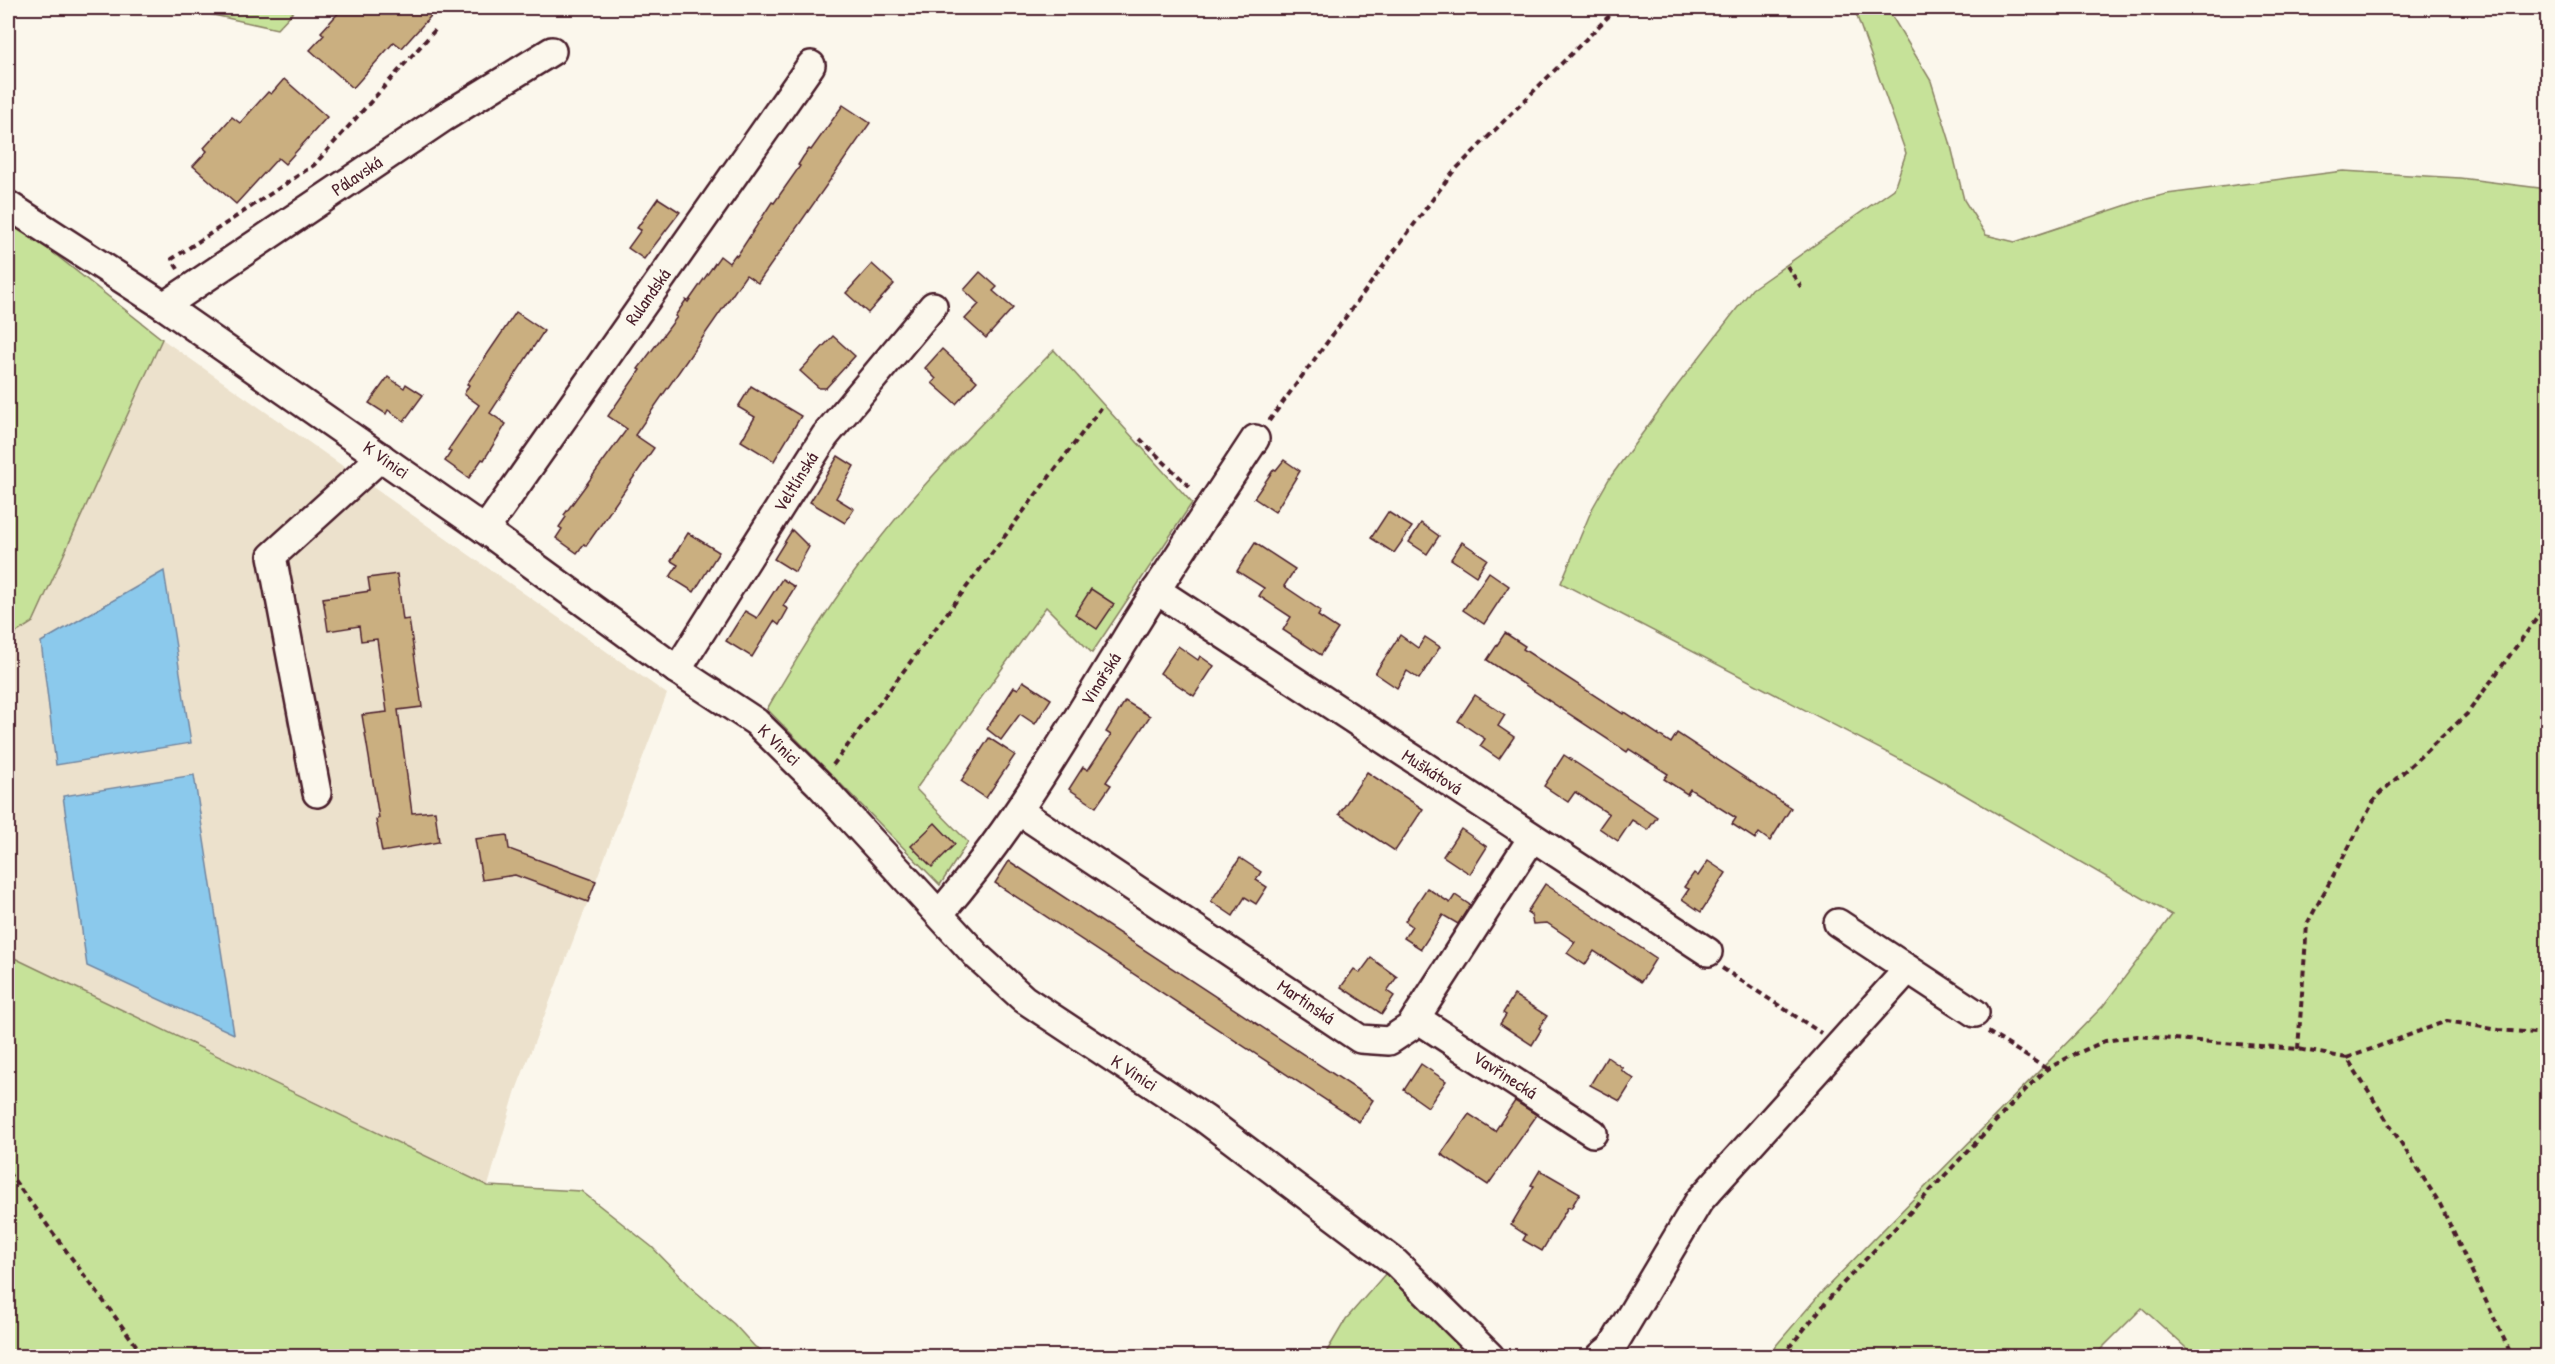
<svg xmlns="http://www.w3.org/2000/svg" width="2555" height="1364" viewBox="0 0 2555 1364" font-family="'Patrick Hand',sans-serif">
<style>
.built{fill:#ece1cc}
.green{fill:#c6e299;stroke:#888062;stroke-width:1.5}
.water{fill:#8bc9ec;stroke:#71859f;stroke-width:1.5}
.building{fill:#caaf80;stroke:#4a1f2b;stroke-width:1.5}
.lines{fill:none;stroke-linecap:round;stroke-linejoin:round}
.minor-casing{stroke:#4a1f2b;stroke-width:32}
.path{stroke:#4a1f2b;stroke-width:4;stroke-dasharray:6 4.5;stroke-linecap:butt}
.minor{stroke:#fbf7ec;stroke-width:27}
.labels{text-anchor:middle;stroke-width:5;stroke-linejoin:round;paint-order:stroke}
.street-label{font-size:18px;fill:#4a1f2b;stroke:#fbf7ec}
</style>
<rect width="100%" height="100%" fill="#fbf7ec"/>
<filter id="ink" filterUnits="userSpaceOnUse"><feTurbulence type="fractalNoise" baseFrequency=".0167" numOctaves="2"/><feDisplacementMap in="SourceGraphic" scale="12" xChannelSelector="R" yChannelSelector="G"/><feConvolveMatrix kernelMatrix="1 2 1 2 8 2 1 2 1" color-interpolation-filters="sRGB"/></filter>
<g filter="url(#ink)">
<path class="built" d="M162,339L667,694L515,1093L488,1186L8,955V638L33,622Z"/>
<g class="green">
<path d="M182,8H277L294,11L277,29Z"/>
<path d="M1854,8H1887L1931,81L1950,142L1964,200L1986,235L2015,242L2139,201L2167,194L2343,171L2460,178L2547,189V1356H2195L2142,1308L2094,1356H1767L1820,1294L2103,1006L2172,915L1932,776L1561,583L1592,509L1609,479L1677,386L1752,289L1894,189L1906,153Z"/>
<path d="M8,217L162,339L33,622L8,638Z"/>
<path d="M1054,350L1192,503L1092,653L1046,607L916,789L968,842L940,885L767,709C801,651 836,594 878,541C931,473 993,412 1054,350Z"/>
<path d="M8,955L488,1186L581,1191L652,1247L696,1292L734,1324L755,1347L761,1350V1356H8Z"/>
<path d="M1386,1273L1472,1356H1324L1346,1319Z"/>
</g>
<g class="water">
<path d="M164,571L191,743L56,765L41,642Z"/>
<path d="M194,775L234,1034L87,966L63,796Z"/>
</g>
<g class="building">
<path d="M343,8H438L402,48L394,42L353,88L310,50L324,35L321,32Z"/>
<path d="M284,79L327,117L285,164L278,158L236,204L193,166L207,151L204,148L232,117L240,123L268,92L271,94Z"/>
<path d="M843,105L870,123L758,283L746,275L635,435L654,448L586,546L584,544L577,553L556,538L562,529L559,527L566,517L564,515L627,429L608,416L640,370L638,369L677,317L675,316L686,300L688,302L720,256L729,263L735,255L737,256L772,202L774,203L800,166L798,165L803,157L809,149L811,150Z"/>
<path d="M658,198L680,212L644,259L628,248L641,230L637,228Z"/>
<path d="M872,264L894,284L868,313L846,293Z"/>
<path d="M980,272L997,287L993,291L1013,308L986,338L965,319L979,304L964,290Z"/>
<path d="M516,312L544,331L490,413L506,424L484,460L482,459L469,478L445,461L451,452L448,450L479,405L464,394L469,385L467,384Z"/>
<path d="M833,336L855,356L826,388H819L800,371Z"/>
<path d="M942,349L977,381L956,404L932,383L936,379L925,368Z"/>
<path d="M388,377L404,388L406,384L423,395L404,421L388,410L386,414L369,403Z"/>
<path d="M751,386L801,416L774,461L741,441L755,417L738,407Z"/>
<path d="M838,456L854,466L836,498L854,509L845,523L810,502Z"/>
<path d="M1284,460L1300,471L1275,512L1254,498L1274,469L1276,470Z"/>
<path d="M1388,512L1412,527L1394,553L1371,538Z"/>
<path d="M1421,523L1439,536L1427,554L1409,542Z"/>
<path d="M792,530L809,547L795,572L774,559Z"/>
<path d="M688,533L719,552L694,592L670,577L678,565L671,561Z"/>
<path d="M1462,542L1487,559L1476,576L1451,559Z"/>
<path d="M1255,543L1295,569L1284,586L1321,611L1318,616L1338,629L1321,655L1283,630L1291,617L1259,596L1264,588L1237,571Z"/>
<path d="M1489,572L1509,586L1484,624L1463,610Z"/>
<path d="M397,574L403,620L409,619L422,707L398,710L412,813L435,811L439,842L382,852L376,820L379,818L362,715L387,712L377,639L361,641L359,626L328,631L323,598L370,591L368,578Z"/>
<path d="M782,579L795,587L783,606L788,609L779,625L774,621L752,657L726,641L745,611L757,618Z"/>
<path d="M1091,589L1114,604L1097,629L1075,614Z"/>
<path d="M1505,633L1525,646L1523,649L1623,714L1624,712L1671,743L1677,733L1791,808L1770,841L1759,833L1755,839L1732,824L1736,818L1690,789L1687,794L1664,779L1668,774L1629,749L1627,752L1487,660Z"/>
<path d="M1400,635L1418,648L1425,637L1440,647L1419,679L1407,671L1397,688L1375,673Z"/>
<path d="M1178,646L1198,660L1200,656L1214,666L1194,696L1160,673Z"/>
<path d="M1023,681L1051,699L1035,724L1020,714L1001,740L987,729L1014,687L1018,689Z"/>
<path d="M1475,695L1505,715L1498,726L1514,737L1499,759L1480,746L1485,739L1458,721Z"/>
<path d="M1125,701L1150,716L1106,782L1111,785L1096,807L1069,789L1083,767L1088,770L1111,735L1106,732Z"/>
<path d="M989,738L1015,755L986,798L961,781Z"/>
<path d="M1564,755L1657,817L1648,830L1632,820L1618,841L1599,828L1609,814L1575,792L1568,802L1544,786Z"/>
<path d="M1367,772L1423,809L1395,851L1339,814Z"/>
<path d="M935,823L955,844L932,867L911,846Z"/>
<path d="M1461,829L1487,847L1470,874L1443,856Z"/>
<path d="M507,835L509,849L596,881L588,902L515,875L482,880L475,839Z"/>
<path d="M1240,858L1261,872L1256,880L1267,887L1256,904L1245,897L1233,916L1211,901Z"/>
<path d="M1009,861L1373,1100L1359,1122L995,883Z"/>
<path d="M1708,861L1726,873L1701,912L1682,899L1689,889L1684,887L1694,873L1698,876Z"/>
<path d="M1545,884L1656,958L1641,982L1594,951L1585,965L1567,953L1575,942L1547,923L1533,924L1531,915L1527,912Z"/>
<path d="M1427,888L1450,903L1455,895L1470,905L1458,924L1443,915L1421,949L1404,938L1412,926L1405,921Z"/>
<path d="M1371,958L1397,977L1387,991L1394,996L1382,1014L1341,987L1354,969L1360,973Z"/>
<path d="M1514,995L1547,1016L1539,1028L1541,1030L1532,1045L1500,1024L1506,1015L1503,1013Z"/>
<path d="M1607,1057L1623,1068L1621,1070L1634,1079L1620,1101L1590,1085Z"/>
<path d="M1421,1064L1446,1081L1428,1107L1404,1090Z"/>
<path d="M1515,1101L1537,1115L1488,1185L1441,1154L1469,1114L1495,1131Z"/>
<path d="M1540,1170L1580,1193L1571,1208L1568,1207L1542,1251L1523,1240L1526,1235L1511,1225L1534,1186L1531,1185Z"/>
</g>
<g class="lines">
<g class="minor-casing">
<g id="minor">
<path d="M8,205L164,306L485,530L677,670L756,722L819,784L978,957L1024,999L1205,1119L1396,1263L1490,1356"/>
<path d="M164,306L443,118L552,51"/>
<path d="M485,530L811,65"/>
<path d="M1156,590L1708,952"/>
<path d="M677,670L825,436L933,306"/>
<path d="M317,793L272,556L381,457"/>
<path d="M1019,811L1360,1039L1389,1041L1410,1027L1532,838"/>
<path d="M940,913C1012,831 1067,735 1124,642C1166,573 1211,506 1255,439"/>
<path d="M1838,923L1975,1013"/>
<path d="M1416,1018L1593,1133"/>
<path d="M1601,1356L1612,1347L1699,1201L1908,969"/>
</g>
</g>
<g class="path">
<path d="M1787,266L1801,287"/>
<path d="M178,269L172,259L314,165L436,29"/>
<path d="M1269,421L1452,173L1617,8"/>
<path d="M1140,439L1193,490"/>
<path d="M833,765L1101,408"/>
<path d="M1722,968L1821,1033"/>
<path d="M1988,1032L2047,1069"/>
<path d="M2298,1049L2307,924L2376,797L2467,714L2548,603"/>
<path d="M2347,1058L2447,1021L2499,1030L2548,1034"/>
<path d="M8,1172L144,1356"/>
<path d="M1782,1356L1833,1294L2030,1085L2047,1069L2069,1057L2105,1041L2137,1036L2298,1049L2347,1058L2440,1204L2512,1356"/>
</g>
<use href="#minor" class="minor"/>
</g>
</g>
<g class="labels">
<g class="street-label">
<text transform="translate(357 176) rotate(-34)" y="6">Pálavská</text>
<text transform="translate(648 297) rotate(-55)" y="6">Rulandská</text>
<text transform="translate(386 460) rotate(35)" y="6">K Vinici</text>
<text transform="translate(796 482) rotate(-58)" y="6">Veltlínská</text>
<text transform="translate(1101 679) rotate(-58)" y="6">Vinařská</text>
<text transform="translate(779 745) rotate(44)" y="6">K Vinici</text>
<text transform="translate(1432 772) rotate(33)" y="6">Muškátová</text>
<text transform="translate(1306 1002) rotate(34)" y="6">Martinská</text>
<text transform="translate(1134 1073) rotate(33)" y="6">K Vinici</text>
<text transform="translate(1505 1075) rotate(33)" y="6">Vavřinecká</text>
</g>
</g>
<rect width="2555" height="1364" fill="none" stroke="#fbf7ec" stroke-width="30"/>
<rect x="15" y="15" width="2525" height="1334" fill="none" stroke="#4a1f2b" stroke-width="2" filter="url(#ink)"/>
</svg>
